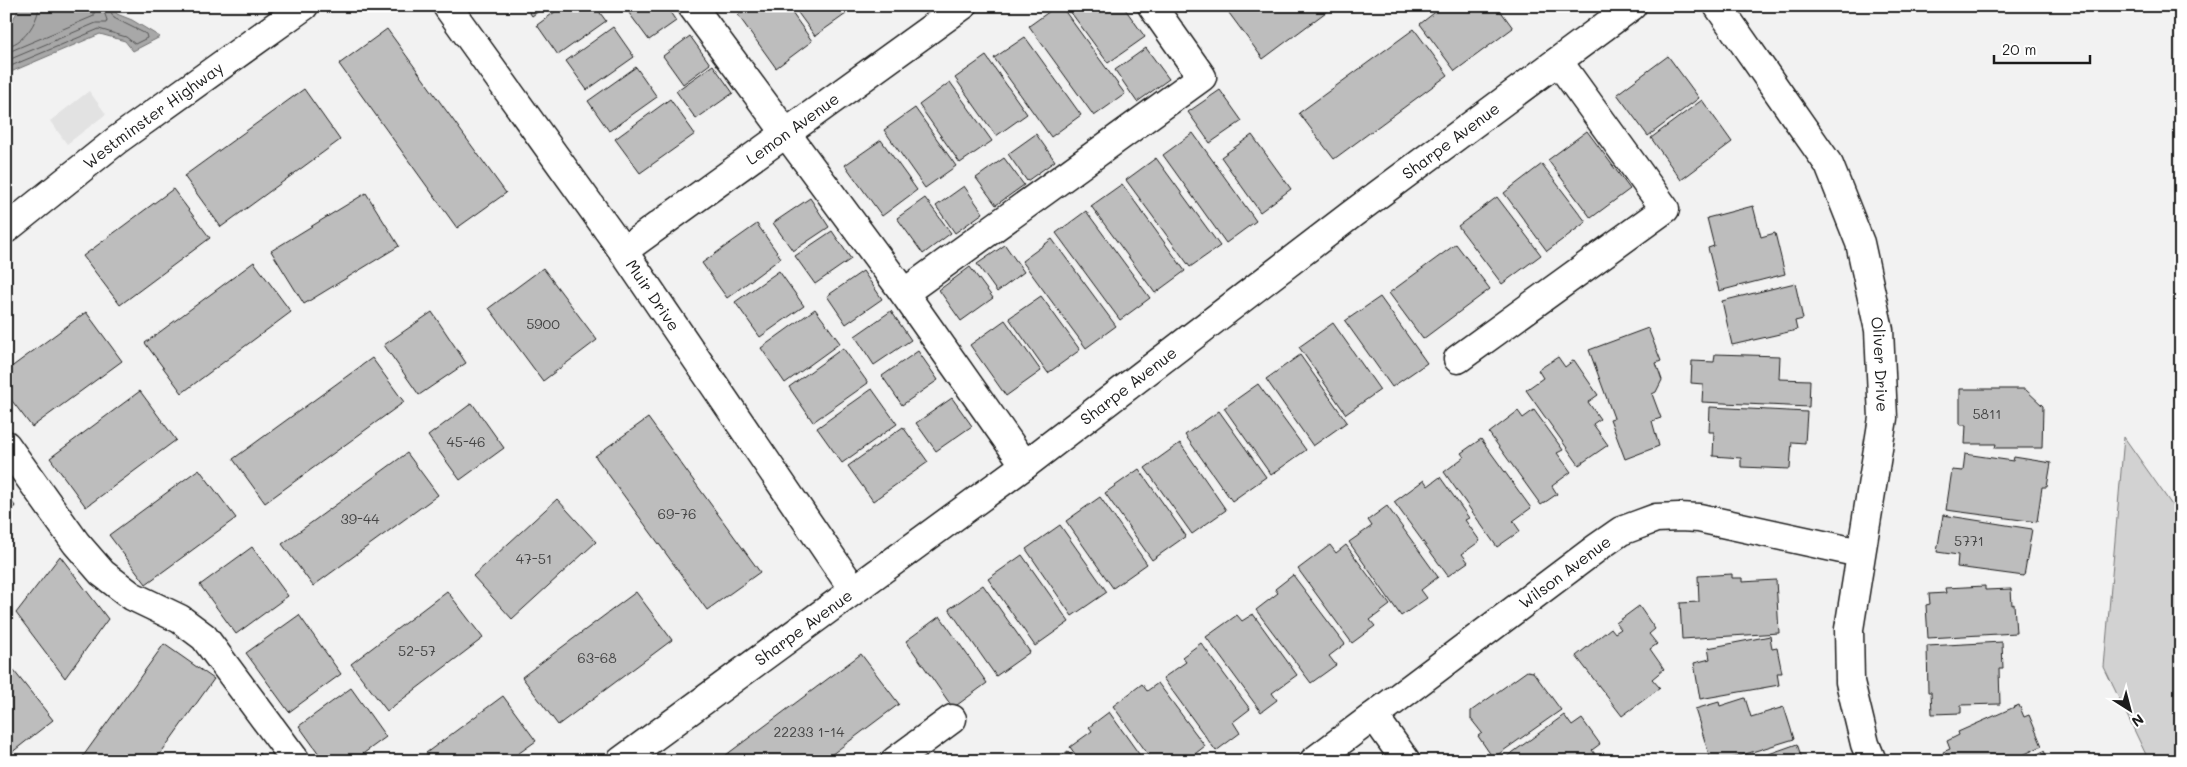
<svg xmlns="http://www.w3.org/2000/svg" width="2187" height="767" viewBox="0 0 2187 767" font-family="Mali,sans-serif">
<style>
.built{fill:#e2e2e2}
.green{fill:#d2d2d2;stroke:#777}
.water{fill:#a8a8a8;stroke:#707070}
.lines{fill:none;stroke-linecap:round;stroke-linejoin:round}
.shore{stroke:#545454;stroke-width:1}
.building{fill:#bdbdbd;stroke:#1c1c1c}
.minor-casing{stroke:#1c1c1c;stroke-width:31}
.minor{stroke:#fff;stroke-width:28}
.labels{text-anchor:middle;stroke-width:4.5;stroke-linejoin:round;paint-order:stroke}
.number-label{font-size:14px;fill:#444}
.street-label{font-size:16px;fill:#1c1c1c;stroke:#fff}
</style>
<rect width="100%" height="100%" fill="#f2f2f2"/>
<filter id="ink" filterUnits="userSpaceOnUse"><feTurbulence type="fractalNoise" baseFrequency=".02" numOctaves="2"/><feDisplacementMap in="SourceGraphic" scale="10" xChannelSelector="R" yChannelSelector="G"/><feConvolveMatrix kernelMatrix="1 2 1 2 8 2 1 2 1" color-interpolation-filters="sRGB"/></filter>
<g filter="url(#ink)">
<path class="built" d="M89,91L106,114L67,144L50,121Z"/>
<path class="green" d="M2124,437L2181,518V761H2149L2104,667Z"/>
<path class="water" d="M21,6H112L117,14L132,20L160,37L133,51L125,41L100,34L6,74V30Z"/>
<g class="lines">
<g class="shore">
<path d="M6,46C22,45 38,23 39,6"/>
<path d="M6,53L94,16V6"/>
<path d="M6,61L96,23H106L107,20L102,6"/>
<path d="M6,68L99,29L126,37L135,44L147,38L146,34L114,18L108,6"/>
</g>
</g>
<g class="building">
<path d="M525,6H546L532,16Z"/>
<path d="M563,6H595L606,21L558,55L537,25Z"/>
<path d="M638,6H666L676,21L649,40L629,13Z"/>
<path d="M751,6H787L812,41L776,68L738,15Z"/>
<path d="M793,6H840L846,14L815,36Z"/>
<path d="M850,6H861L854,12Z"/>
<path d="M1057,6H1061L1125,94L1094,116L1029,26Z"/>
<path d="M1123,6L1145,37L1108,63L1067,7Z"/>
<path d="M1238,6H1334L1263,59L1229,13Z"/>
<path d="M1443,6H1497L1513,28L1455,71L1420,24Z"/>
<path d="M613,27L634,57L587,90L566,61Z"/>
<path d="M387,29L506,193L457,228L339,64Z"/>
<path d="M1414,29L1448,75L1334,159L1299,113Z"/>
<path d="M690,36L710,64L683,84L663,56Z"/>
<path d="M1025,37L1081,115L1051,137L994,58Z"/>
<path d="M1146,48L1169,79L1137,102L1115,70Z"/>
<path d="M986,56L1027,114L996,136L955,78Z"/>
<path d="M1668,56L1699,98L1648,136L1617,94Z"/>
<path d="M713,65L733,93L696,119L676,91Z"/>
<path d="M636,67L657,97L609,131L588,101Z"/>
<path d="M950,82L992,141L960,163L919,105Z"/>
<path d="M304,89L340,140L221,227L184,176Z"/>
<path d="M1220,90L1242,121L1210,143L1188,112Z"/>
<path d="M670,99L695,134L640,173L615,139Z"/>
<path d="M1702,100L1732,142L1681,180L1651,138Z"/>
<path d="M915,108L956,166L925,188L884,130Z"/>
<path d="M1587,131L1630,189L1591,218L1548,160Z"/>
<path d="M1193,133L1256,221L1226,243L1163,155Z"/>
<path d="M1036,134L1055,161L1027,181L1008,154Z"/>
<path d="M1252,135L1291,189L1260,212L1221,157Z"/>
<path d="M881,140L917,190L882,216L845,165Z"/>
<path d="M1004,158L1024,185L996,205L976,178Z"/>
<path d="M1156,158L1220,246L1190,267L1126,180Z"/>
<path d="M1542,164L1586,222L1547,251L1504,193Z"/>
<path d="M1122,184L1185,271L1155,293L1091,206Z"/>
<path d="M964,186L983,213L955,233L936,206Z"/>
<path d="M173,189L210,238L120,305L83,256Z"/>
<path d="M366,193L399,246L304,304L271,251Z"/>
<path d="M1497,197L1541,255L1502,284L1458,226Z"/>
<path d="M810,198L829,227L793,251L773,223Z"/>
<path d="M925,198L951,233L923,254L897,218Z"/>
<path d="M1753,206L1761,237L1775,233L1785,274L1719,291L1708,248L1714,246L1707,218Z"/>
<path d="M1086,211L1150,298L1120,320L1056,233Z"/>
<path d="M757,224L781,258L727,298L702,263Z"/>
<path d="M832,231L851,259L815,284L795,256Z"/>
<path d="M1052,239L1116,326L1086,348L1022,261Z"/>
<path d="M1456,244L1490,289L1423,339L1389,293Z"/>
<path d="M1005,245L1024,272L997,292L977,264Z"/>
<path d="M254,262L291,312L182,393L145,343Z"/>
<path d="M970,267L993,298L961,321L939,290Z"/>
<path d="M543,268L597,340L543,381L489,308Z"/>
<path d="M779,271L804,306L760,337L735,302Z"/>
<path d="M863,271L882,299L846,324L827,296Z"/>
<path d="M1795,283L1803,319L1795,321L1797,330L1732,345L1722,301Z"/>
<path d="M1041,296L1080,350L1048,373L1009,318Z"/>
<path d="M1380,297L1427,363L1392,387L1345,321Z"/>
<path d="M815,309L840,343L785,383L761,348Z"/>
<path d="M891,311L911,340L874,365L855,336Z"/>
<path d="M86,312L122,361L32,427L6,393V371Z"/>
<path d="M432,312L466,363L419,395L384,345Z"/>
<path d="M1005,320L1041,371L1006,396L970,345Z"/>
<path d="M1333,323L1380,390L1346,414L1299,347Z"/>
<path d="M1648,328L1661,361L1656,363L1662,380L1656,392L1652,394L1661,418L1652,421L1659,446L1625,459L1610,419L1614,418L1589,350Z"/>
<path d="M843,348L868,383L813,422L789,387Z"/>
<path d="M918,351L938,380L902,405L882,376Z"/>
<path d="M1715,354L1780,356L1779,379L1810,380L1809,407L1702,402L1703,384L1691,383L1692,361L1714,362Z"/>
<path d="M1300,355L1347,422L1313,446L1266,379Z"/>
<path d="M1558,357L1565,367L1574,360L1598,395L1588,402L1600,419L1593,424L1608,445L1579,465L1526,390L1543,378L1538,370Z"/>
<path d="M372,358L404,402L265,503L233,459Z"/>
<path d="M1258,384L1306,450L1271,475L1224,408Z"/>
<path d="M872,389L897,424L842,463L817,428Z"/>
<path d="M1960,389H2025L2043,406L2042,448H1995L1996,444H1965L1966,425H1960Z"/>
<path d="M140,391L176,440L86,507L50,458Z"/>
<path d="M952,398L972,426L936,451L916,423Z"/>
<path d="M472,403L504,448L460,480L428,436Z"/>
<path d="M1710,407L1807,412L1805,443L1792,442L1790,469L1741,467V458L1713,456L1714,432H1709Z"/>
<path d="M1534,410L1563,450L1557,453L1571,472L1552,486L1557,494L1541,505L1489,433L1518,411L1523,418Z"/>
<path d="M1219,411L1266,477L1232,501L1185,435Z"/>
<path d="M648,418L760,572L707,610L595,456Z"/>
<path d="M903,427L928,462L873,501L848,466Z"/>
<path d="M1481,439L1531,508L1513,521L1520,531L1497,547L1444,472L1464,457L1461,453Z"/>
<path d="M1180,443L1226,510L1192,534L1145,468Z"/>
<path d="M407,453L438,495L313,586L282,544Z"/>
<path d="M1965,454L2013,461L2014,457L2051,463L2047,487H2042L2037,522L1946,510L1952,470L1963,471Z"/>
<path d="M199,469L236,518L146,584L109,535Z"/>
<path d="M1139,469L1186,536L1152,560L1105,493Z"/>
<path d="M1440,477L1469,518L1465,520L1480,541L1462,554L1468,562L1448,576L1394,502L1424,480L1428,486Z"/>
<path d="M6,494L15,506L6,518Z"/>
<path d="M1100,497L1147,564L1113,588L1066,521Z"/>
<path d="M557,499L596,542L512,619L473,576Z"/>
<path d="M1387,506L1438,577L1421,590L1427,598L1401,616L1349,542L1372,526L1368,520Z"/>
<path d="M1943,515L2032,529L2024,576L1957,567L1958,555L1937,552Z"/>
<path d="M1060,525L1107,592L1072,616L1026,549Z"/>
<path d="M1330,545L1336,553L1346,545L1390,605L1370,620L1375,626L1352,643L1298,569Z"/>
<path d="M252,547L288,596L236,634L200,585Z"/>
<path d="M1022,555L1069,622L1035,646L988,579Z"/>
<path d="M60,556L108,619L65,678L16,613Z"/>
<path d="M1732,574V578H1742V582L1776,580L1779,633L1682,639L1680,603L1699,602L1698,576Z"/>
<path d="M1293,575L1345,644L1329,656L1336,665L1311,683L1256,610L1278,593L1275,589Z"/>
<path d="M983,585L1030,652L996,676L949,609Z"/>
<path d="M1985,586V590L2011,589L2012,605L2014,604L2016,633L1928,638L1926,605L1930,604L1929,594L1946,593L1945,588Z"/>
<path d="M447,591L483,638L387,711L351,664Z"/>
<path d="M636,592L672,640L558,725L522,677Z"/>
<path d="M1639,606L1655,629L1649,634L1657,644L1650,649L1664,669L1652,679L1660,688L1622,716L1576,656L1611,628L1615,633L1621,629L1616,623Z"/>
<path d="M1253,614L1297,675L1272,693L1277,700L1261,712L1206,637L1237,615L1242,621Z"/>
<path d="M299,615L341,674L289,712L246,653Z"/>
<path d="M940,616L987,683L953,708L906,641Z"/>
<path d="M1770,636L1772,649L1777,648L1782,673H1777L1779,685L1700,699L1694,663L1710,659L1708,648Z"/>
<path d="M2002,642L2003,669H1999L2000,704L1961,705V713L1932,714L1931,692H1928L1927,646Z"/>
<path d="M1201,643L1250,709L1233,722L1240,733L1216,751L1163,678L1186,662L1182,657Z"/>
<path d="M164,644L214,679L155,761H83L81,759Z"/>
<path d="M861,654L899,704L823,761H718Z"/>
<path d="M6,661L53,720L6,757Z"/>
<path d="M1527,671L1533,672L1561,710L1493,758L1478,736L1482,733L1471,719V711Z"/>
<path d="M1158,683L1205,746L1186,761H1153L1113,706L1142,684L1147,691Z"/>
<path d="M351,688L386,737L353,761H324L299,726Z"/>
<path d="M503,696L536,741L508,761H431L426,753Z"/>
<path d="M1745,698L1751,717L1784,707L1794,739L1723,761H1711L1695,709L1719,702L1720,706Z"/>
<path d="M2019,705L2024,717L2029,715L2042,746L2010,761H1946L1943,752L1950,749L1947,741L1959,735L1958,732Z"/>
<path d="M1109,712L1144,761H1080L1070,747L1092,731L1089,727Z"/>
<path d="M1564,715L1572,726L1582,719L1600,744L1592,750L1600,761H1507L1505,758Z"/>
<path d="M1797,744L1803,761H1749Z"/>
<path d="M1068,751L1075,761H1054Z"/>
<path d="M2044,751L2049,761H2022Z"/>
<path d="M259,753L265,761H249Z"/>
</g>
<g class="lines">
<g class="minor-casing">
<g id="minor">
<path id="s1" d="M447,6L623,251L853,589"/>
<path d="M692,6L904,293L1025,465"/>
<path id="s2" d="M1718,6L1829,165L1860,243L1879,330L1883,418L1849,629L1850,682L1865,744L1872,761"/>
<path id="s3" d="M6,229L117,140L304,6"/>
<path id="s4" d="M623,251L962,6"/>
<path d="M904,293L1202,77L1152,6"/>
<path d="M1458,359L1665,209L1558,61"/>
<path d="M6,445L76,543L102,573L132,596L180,619L204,637L296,761"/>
<path d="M1374,716L1406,761"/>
<path id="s5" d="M621,761L1025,465L1352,214L1632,6"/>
<path d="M895,761L952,719"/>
<path id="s6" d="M1314,761L1598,547L1621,531L1640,524L1656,518L1679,517L1699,518L1860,553"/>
</g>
</g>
<use href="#minor" class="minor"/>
</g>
</g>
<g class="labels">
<g class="number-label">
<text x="543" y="329">5900</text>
<text x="1987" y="419">5811</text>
<text x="466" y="447">45-46</text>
<text x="677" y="519">69-76</text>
<text x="360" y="524">39-44</text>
<text x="1969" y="546">5771</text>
<text x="534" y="564">47-51</text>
<text x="417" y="656">52-57</text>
<text x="597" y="663">63-68</text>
<text x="809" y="737">22233 1-14</text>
</g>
<g class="street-label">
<text dy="6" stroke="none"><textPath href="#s3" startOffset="186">Westminster Highway</textPath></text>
<text dy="6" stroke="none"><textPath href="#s4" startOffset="209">Lemon Avenue</textPath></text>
<text dy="6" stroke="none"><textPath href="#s5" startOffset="1036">Sharpe Avenue</textPath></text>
<text dy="6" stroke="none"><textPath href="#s1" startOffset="355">Muir Drive</textPath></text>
<text dy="6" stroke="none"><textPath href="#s2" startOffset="401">Oliver Drive</textPath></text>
<text dy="6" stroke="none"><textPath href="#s5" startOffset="631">Sharpe Avenue</textPath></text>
<text dy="6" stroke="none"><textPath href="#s6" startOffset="314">Wilson Avenue</textPath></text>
<text dy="6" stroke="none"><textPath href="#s5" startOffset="226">Sharpe Avenue</textPath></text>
</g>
</g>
<rect width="2187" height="767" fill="none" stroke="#fff" stroke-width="25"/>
<rect x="12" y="12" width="2162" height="742" fill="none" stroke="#1c1c1c" stroke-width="2" filter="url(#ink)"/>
<g transform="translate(2130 710) rotate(144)" stroke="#ffffff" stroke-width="4" paint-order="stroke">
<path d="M0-4L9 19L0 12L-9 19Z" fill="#1c1c1c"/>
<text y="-8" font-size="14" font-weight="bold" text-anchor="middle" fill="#1c1c1c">N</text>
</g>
<path d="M1994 55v8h96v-8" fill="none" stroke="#1c1c1c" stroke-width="2.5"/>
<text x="2002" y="55" font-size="15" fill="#1c1c1c" stroke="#ffffff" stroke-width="4" paint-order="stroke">20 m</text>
</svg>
